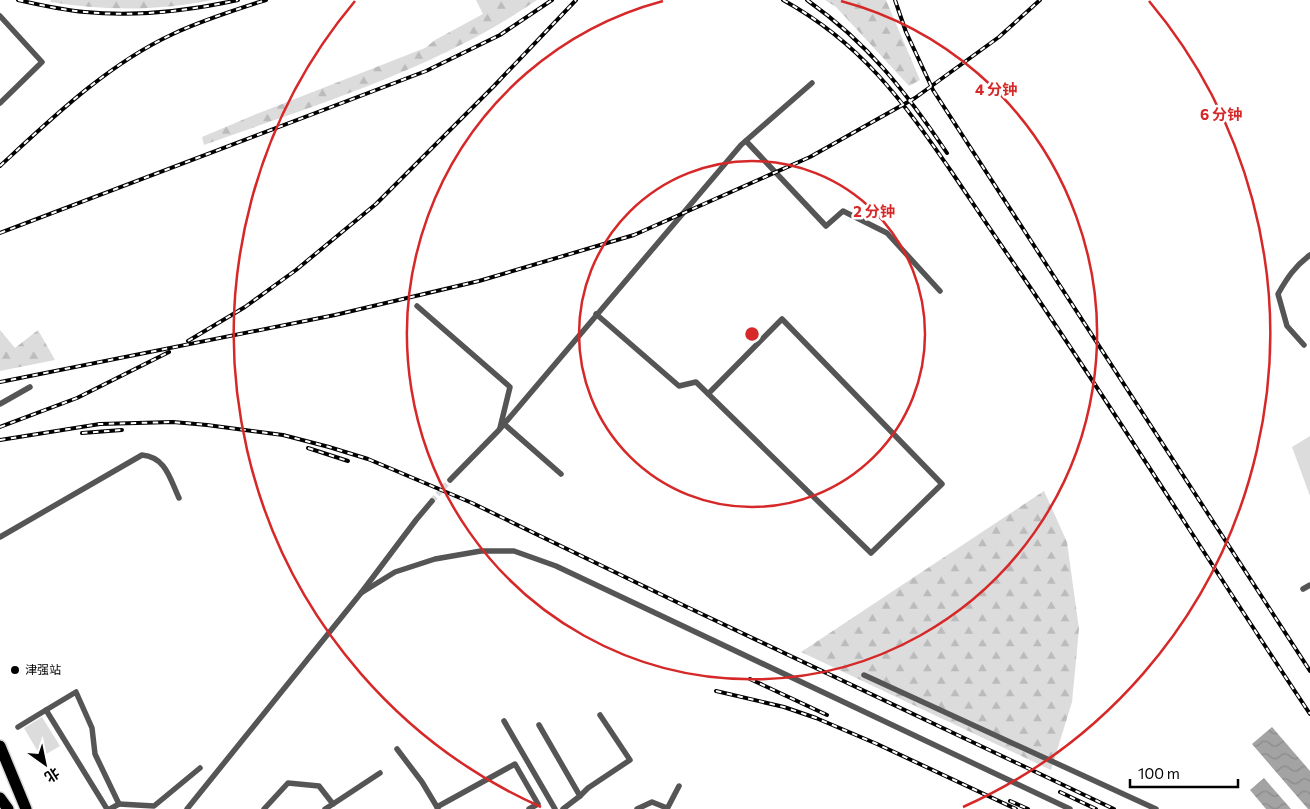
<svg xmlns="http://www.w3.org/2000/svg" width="1310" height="809" viewBox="0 0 1310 809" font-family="Commissioner,'Noto Sans SC',sans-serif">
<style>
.grass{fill:#dcdcdc}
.forest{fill:url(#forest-firs)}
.water{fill:url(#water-waves)}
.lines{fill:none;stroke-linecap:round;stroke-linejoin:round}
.street-tunnel{stroke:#d9d9d9;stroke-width:5.5;stroke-dasharray:5.5 3;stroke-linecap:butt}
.highway-casing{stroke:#dbdbdb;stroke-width:14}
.street{stroke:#555;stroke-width:5.5}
.highway{stroke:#000;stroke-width:11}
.rail-casing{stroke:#000;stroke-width:4}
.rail{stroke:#fff;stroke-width:2;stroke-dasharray:5.5;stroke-linecap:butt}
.ring{fill:none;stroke:#d62828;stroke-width:2.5}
.poi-dot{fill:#000;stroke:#fff;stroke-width:2}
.labels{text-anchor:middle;stroke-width:5;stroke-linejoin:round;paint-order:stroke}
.poi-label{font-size:12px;fill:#000;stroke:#fff;text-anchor:start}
.centre{fill:#d62828;stroke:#fff;stroke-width:2.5}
.ring-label{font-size:15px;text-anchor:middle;font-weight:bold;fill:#d62828;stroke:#fff;stroke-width:5;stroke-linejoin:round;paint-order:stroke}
</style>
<defs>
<pattern id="forest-firs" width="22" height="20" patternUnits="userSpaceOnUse" patternTransform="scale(1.25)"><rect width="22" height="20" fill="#dcdcdc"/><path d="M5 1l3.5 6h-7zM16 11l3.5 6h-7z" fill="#bbb"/></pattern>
<pattern id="water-waves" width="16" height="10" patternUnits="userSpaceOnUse" patternTransform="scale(1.25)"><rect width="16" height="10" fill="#a3a3a3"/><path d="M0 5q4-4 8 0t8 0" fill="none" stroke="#8b8b8b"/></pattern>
</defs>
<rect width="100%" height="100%" fill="#fff"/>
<g class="grass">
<path d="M1310,436V496L1292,447Z"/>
<path d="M42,717L60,746L41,757L24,728Z"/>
</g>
<g class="forest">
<path d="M51,0H212C158,11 104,11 50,2Z"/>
<path d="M476,0H537C437,69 318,104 204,145L202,137L254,115L425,48L435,40L483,14Z"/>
<path d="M825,0H886L920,80L909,86L836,7Z"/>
<path d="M0,330L15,348L38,330L55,360L0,371Z"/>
<path d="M1044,491L1067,542L1079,629L1072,702L1051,770L801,652Z"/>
</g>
<g class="water">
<path d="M1272,727L1310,771V809H1308L1252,744Z"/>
<path d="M1264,778L1291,809H1266L1250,790Z"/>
</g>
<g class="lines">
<path class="street-tunnel" d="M432,501L450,480"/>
<g class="highway-casing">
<g id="highway">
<path d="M0,746L26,809"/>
<path d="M0,798L8,809"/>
</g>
</g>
<g class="street">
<path d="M0,16L42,62L0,103"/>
<path d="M746,141L826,226L843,211L887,233L940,291"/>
<path d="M417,306L510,387L500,428"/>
<path d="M596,314L679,386L696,382L871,553L942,484L782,319L708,394"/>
<path d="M1304,345L1287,326L1278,294C1287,278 1295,266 1310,255"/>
<path d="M0,404L30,387"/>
<path d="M504,424L561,474"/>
<path d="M450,480L499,430L741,145L812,83"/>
<path d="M0,537L142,455C166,457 170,479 179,498"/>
<path d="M1303,589L1310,585"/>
<path d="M361,593L395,572L435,559L481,551H514L556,566L1070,809"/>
<path d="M864,675L1156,809"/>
<path d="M46,710L76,692L92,728L95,754L119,804L110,809"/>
<path d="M504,721L555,809"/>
<path d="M539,725L580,796L563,809"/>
<path d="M18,727L46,710L107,809"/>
<path d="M397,749L422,782L437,807"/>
<path d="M580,796L588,788L630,760L600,715"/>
<path d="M119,804L154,806L200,768"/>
<path d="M333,804L380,773"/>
<path d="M187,809L361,593L416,520L432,501"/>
<path d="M264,809L288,783L319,786L333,804L325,809"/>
<path d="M438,809L437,807L515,764L538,804L529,809"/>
<path d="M637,809L652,802L667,808"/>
<path d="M667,809L679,786"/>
</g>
<use href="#highway" class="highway"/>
<g class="rail-casing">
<g id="rail">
<path d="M18,0C40,5 63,10 85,12C136,17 188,11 238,0"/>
<path d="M783,0C861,43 902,100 951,171C974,205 996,238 1019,271C1119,417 1212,567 1310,714"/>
<path d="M807,0C868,43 906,92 947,153"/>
<path d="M895,0L906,32L933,90L1310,671"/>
<path d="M0,166C52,118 108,64 173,34C203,20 235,10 266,0"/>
<path d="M0,233L426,71L500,35L552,0"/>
<path d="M188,341L245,307L296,270L376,204L494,86L576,0"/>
<path d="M0,382L335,315L479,281L634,235L810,157L915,98L999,37L1040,0"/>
<path d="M0,427L77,398L169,352"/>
<path d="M82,433L122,430"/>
<path d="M0,440L100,424L173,422L207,425L283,435L329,447L368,459L472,503L689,608L1114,809"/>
<path d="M308,448L348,461"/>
<path d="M750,679L827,715"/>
<path d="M716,691L784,707L816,718L877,744L1016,809"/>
<path d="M1060,792L1096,809"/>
<path d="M1010,801L1028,809"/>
</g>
</g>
<use href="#rail" class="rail"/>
</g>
<g class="ring">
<circle cx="752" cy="334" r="173"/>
<path d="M841 1A345 345 0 1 1 663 1"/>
<path d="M541 807A518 518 0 0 1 355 1M1149 1A518 518 0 0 1 963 807"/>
</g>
<circle class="poi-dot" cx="15" cy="670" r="5"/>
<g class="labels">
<g class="poi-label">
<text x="25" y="674">津强站</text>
</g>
</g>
<circle cx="752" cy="334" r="8" class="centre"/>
<g class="ring-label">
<text x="996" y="95">4 分钟</text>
<text x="1221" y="120">6 分钟</text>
<text x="874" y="217">2 分钟</text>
</g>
<g transform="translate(45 764) rotate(147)" stroke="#ffffff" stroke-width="4" paint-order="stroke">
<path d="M0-4L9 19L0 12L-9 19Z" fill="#000000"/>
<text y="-8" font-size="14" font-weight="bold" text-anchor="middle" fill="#000000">北</text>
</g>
<path d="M1130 779v8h108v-8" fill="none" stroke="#000000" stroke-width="2.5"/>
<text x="1138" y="779" font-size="15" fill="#000000" stroke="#ffffff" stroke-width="4" paint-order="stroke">100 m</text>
</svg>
